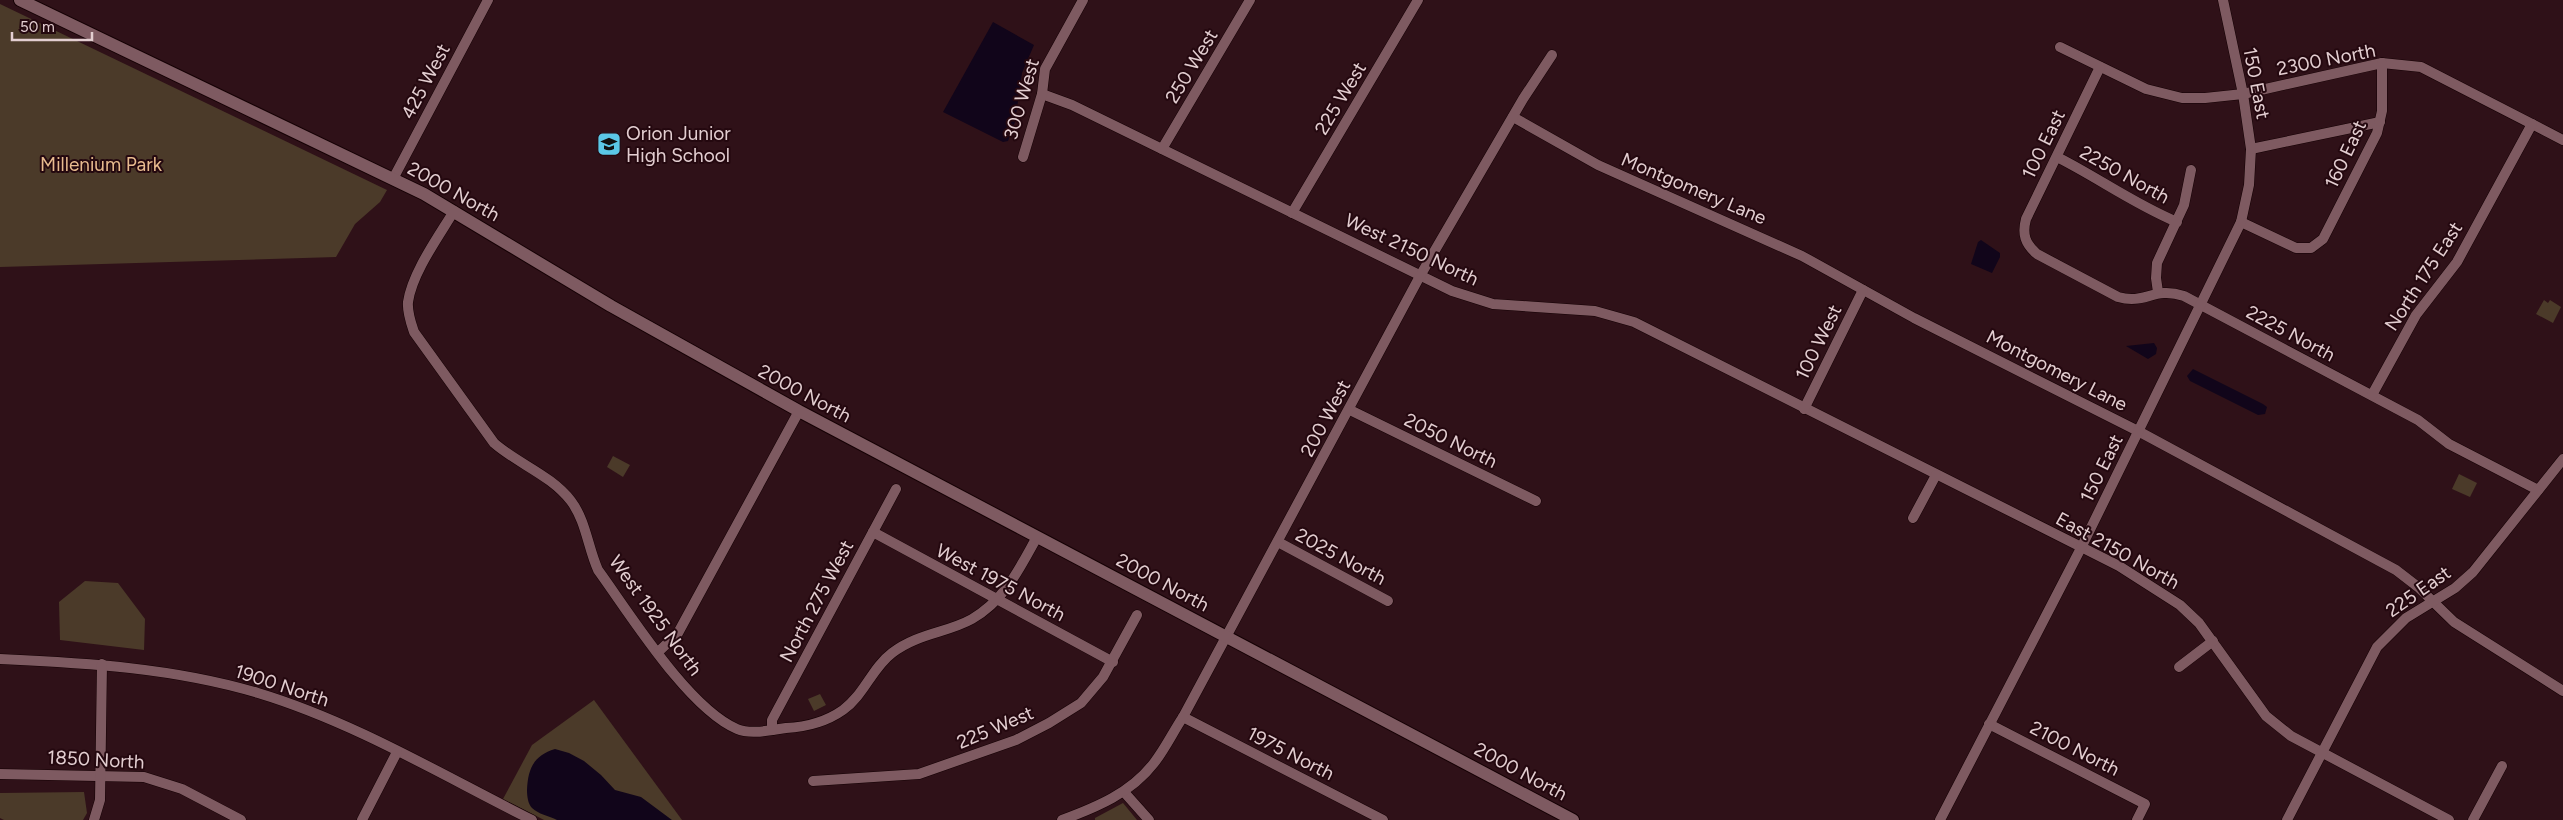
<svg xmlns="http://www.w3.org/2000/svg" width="2563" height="820" viewBox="0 0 2563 820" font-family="Figtree,sans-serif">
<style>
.green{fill:#4b3a29}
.water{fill:#11051a}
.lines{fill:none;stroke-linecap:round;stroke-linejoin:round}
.minor-casing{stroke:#150004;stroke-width:11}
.tertiary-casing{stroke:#150004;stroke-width:14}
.minor{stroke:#7e5a61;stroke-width:10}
.tertiary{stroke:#7e5a61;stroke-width:12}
.labels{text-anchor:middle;stroke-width:4;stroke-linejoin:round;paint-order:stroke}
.street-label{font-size:19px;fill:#e3ced1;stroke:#24080f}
.poi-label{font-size:19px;fill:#e3ced1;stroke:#24080f;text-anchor:start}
.park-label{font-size:19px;fill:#e8bb8f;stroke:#24080f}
</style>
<rect width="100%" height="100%" fill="#2f1118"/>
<g class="green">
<path d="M0,4L387,190L380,202L355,224L336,257L0,267Z"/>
<path d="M2544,300L2548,303L2550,300L2561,307L2553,323L2536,314Z"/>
<path d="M613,456L630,465L623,477L607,467Z"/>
<path d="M2459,474L2477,483L2470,497L2452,489Z"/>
<path d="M85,581L118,583L145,619L144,650L60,640L59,602Z"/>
<path d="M820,694L826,705L814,711L808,699Z"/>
<path d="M594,700L682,820H544L503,799L532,745Z"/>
<path d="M84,792L87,813L83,820H4L0,818V793Z"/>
<path d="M1123,803L1137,820H1095V818Z"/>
</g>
<g class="water">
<path d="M993,22L1034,45L1022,73L1015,122L1008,141L1003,142L943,112Z"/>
<path d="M1981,240L2000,253V257L1992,273L1971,264L1978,242Z"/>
<path d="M2154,343L2157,348L2156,354L2148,359L2126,346Z"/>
<path d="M2193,369L2263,404L2267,407L2265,414L2258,415L2190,381L2187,376Z"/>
<path d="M555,749L569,753L584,761L601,775L615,790L641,797L672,820H557C549,816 538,814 532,808C528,804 527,796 527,790C528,769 533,756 555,749Z"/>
</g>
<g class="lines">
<g class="minor-casing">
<g id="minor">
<path d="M2060,47L2146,89L2182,98H2205L2243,94L2382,63L2421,67L2563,140"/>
<path d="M2100,67L2026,219C2022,234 2025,244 2037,254L2118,297C2146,305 2153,286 2184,296L2418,420L2449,444L2538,490"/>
<path d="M1042,94L1072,105L1452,291L1493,304L1595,311L1634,322L2119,566L2180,605L2199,623L2266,716L2291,736L2449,820"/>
<path d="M1513,117L1598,165L1802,256L1914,318L2138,431L2396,570L2418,587L2454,622L2563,691"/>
<path d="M1162,149L1250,0"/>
<path d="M2251,149L2380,122"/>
<path d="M1023,157L1042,94L1045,69L1083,0"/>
<path d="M2057,157C2097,177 2134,204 2177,222"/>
<path d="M393,179L488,0"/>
<path d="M454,211C439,236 412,273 408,302C407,312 411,323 414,332L494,443C518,464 551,475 571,501C586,521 588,548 598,570C630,614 688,708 737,729C751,735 771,730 786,728C805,727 826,722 843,710C864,695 872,668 892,653C918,633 947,633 972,619C1005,600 1019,569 1037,537"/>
<path d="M1292,213L1418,0"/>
<path d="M2241,222L2296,248H2311L2323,239L2377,133L2382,111V63"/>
<path d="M2158,292L2156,278L2157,263L2184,205L2191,170"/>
<path d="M2372,395L2416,315L2457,262L2532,124"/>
<path d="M1804,409L1863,290"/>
<path d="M1350,410L1536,501"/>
<path d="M1913,518L1936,475"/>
<path d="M873,532L1113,662"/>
<path d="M1278,542L1388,601"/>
<path d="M658,652L678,633L799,411"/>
<path d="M0,659C87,663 174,668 258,693C354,722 442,775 532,820"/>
<path d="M2179,667L2213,641"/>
<path d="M1183,717L1383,820"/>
<path d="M1989,724L2145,804L2137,820"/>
<path d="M772,730V720L896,489"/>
<path d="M0,774L144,777L182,789L241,820"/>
<path d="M813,781L919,774L1016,740L1049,723L1081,703L1103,677L1137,615"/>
<path d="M1124,792L1149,820"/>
<path d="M94,820L100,800L102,664"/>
<path d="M362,820L397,752"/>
<path d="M1062,820C1097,807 1131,793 1154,763C1165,749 1173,732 1183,717L1420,276L1523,99L1552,55"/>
<path d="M1940,820L2081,548L2241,222L2249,185L2251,149L2243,94L2223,0"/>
<path d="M2287,820L2377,647L2406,618L2455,588L2473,572L2563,459"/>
<path d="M2473,820L2502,766"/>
</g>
</g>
<g class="tertiary-casing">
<path id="tertiary" d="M20,0L424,194L611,306L799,411L1573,820"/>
</g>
<use href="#minor" class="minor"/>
<use href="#tertiary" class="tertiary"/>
</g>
<defs>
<g id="school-square" transform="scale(1.25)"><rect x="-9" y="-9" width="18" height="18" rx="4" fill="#5bc8e7" stroke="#24080f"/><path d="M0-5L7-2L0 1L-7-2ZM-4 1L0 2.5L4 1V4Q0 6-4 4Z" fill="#111"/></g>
</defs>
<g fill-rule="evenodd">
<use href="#school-square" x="609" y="144"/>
</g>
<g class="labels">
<g class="street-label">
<text transform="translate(2326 59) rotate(-11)" y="7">2300 North</text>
<text transform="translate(1191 66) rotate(-59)" y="7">250 West</text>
<text transform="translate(425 81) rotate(-62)" y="7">425 West</text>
<text transform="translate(2257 83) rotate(79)" y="7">150 East</text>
<text transform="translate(1340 98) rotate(-59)" y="7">225 West</text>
<text transform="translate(1021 99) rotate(-74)" y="7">300 West</text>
<text transform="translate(2043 144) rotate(-64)" y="7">100 East</text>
<text transform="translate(2345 154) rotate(-65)" y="7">160 East</text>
<text transform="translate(2125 174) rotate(29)" y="7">2250 North</text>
<text transform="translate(1694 188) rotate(23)" y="7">Montgomery Lane</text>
<text transform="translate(454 191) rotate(29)" y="7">2000 North</text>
<text transform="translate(1412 249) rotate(25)" y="7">West 2150 North</text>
<text transform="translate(2423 276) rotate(-57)" y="7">North 175 East</text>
<text transform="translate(2291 333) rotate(28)" y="7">2225 North</text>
<text transform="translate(1818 342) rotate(-64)" y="7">100 West</text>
<text transform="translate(2057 370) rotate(27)" y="7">Montgomery Lane</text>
<text transform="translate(805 393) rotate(28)" y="7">2000 North</text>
<text transform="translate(1325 418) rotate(-62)" y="7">200 West</text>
<text transform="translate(1451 440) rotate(26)" y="7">2050 North</text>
<text transform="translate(2101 468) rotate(-64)" y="7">150 East</text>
<text transform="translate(2118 550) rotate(29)" y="7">East 2150 North</text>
<text transform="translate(1341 556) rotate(28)" y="7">2025 North</text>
<text transform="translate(1001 582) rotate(28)" y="7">West 1975 North</text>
<text transform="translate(1163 582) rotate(28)" y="7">2000 North</text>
<text transform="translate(2418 591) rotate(-35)" y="7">225 East</text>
<text transform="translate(816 601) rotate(-62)" y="7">North 275 West</text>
<text transform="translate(656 615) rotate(54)" y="7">West 1925 North</text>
<text transform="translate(282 685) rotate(18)" y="7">1900 North</text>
<text transform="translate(995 727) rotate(-23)" y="7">225 West</text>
<text transform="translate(2075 748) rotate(27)" y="7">2100 North</text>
<text transform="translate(1291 753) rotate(27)" y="7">1975 North</text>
<text transform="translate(96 759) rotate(3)" y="7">1850 North</text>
<text transform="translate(1521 771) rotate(28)" y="7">2000 North</text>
</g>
<g class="poi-label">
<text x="626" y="140">Orion Junior<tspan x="626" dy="22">High School</tspan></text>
</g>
<g class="park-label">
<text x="101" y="171">Millenium Park</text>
</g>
</g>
<path d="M12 32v8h80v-8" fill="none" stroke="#e3ced1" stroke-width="2.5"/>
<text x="20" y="32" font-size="15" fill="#e3ced1" stroke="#24080f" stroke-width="4" paint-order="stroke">50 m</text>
</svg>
